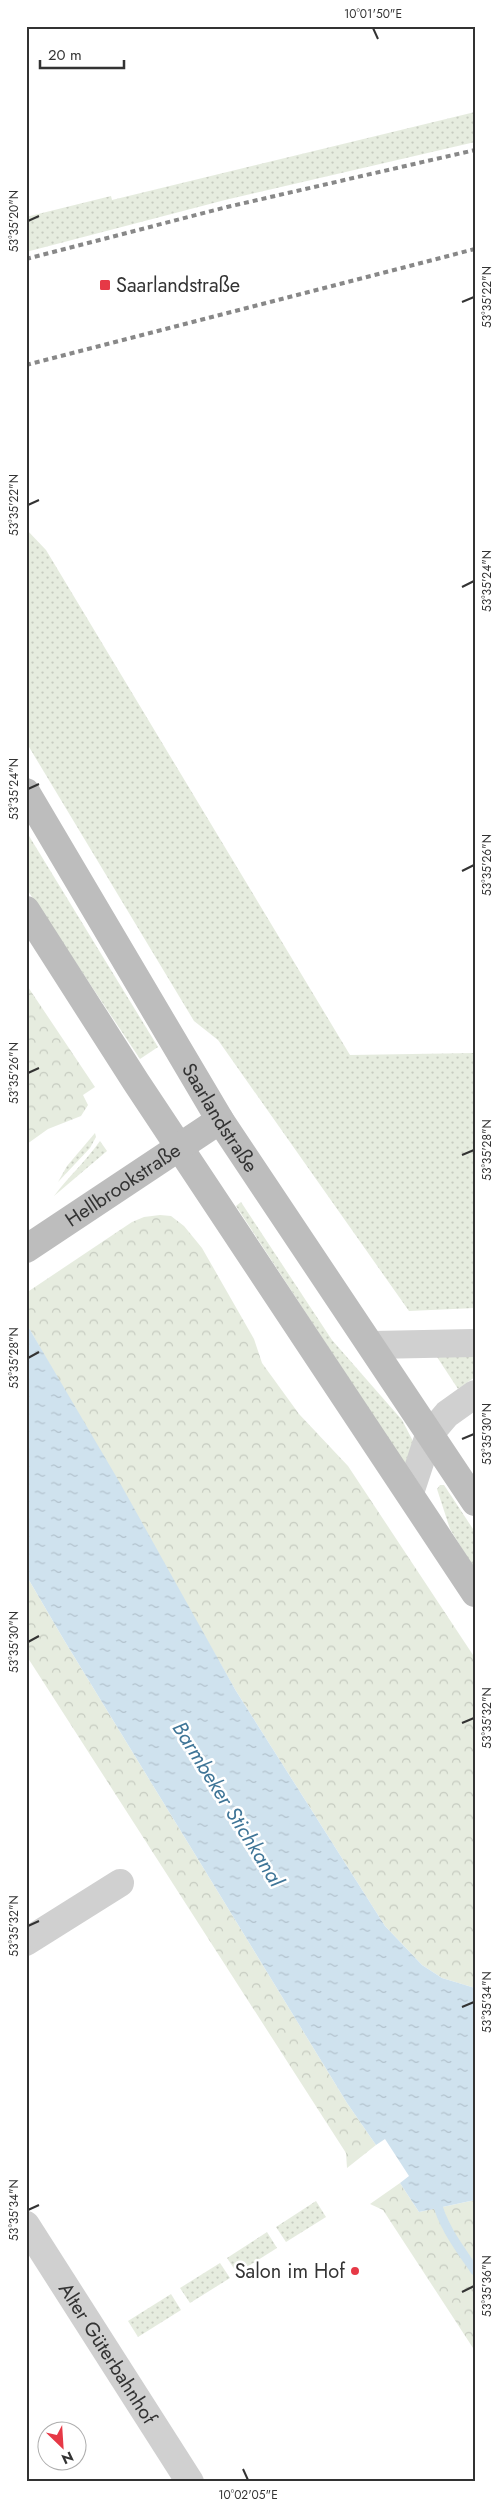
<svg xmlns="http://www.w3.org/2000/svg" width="501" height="2508" viewBox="0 0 501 2508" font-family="Jost,sans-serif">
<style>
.grass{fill:url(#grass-dots)}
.forest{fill:url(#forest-crowns)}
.water{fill:url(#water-ripples)}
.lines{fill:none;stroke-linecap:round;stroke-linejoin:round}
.stream{stroke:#cfe2ee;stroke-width:9}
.street{stroke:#d0d0d0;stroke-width:28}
.secondary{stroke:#bdbdbd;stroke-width:28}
.rail{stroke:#888;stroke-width:4;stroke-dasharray:5 4;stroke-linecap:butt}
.ticks{fill:none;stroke:#333;stroke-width:2}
.poi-dot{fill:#e63946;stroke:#fff;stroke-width:2}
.labels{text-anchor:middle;stroke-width:5;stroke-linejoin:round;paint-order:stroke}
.poi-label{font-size:20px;fill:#333;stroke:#fff;text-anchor:start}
.street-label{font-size:20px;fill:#333;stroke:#fff}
.water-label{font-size:21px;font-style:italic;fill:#3f7597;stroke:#fff}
.neatline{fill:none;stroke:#333;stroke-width:2}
.ticks-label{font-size:12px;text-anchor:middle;fill:#333}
</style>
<defs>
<pattern id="grass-dots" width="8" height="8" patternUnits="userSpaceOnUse" patternTransform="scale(1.25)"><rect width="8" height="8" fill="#e6ecdf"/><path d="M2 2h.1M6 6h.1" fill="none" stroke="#c6cbc0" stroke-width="1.8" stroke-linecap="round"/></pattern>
<pattern id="forest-crowns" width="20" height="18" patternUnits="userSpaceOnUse" patternTransform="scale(1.25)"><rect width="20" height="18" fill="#e6ecdf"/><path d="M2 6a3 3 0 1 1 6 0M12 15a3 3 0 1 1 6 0" fill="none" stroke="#c6cbc0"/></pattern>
<pattern id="water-ripples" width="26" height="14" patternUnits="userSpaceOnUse" patternTransform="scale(1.25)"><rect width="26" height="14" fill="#cfe2ee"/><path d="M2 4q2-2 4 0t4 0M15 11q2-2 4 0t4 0" fill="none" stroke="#b2c2cd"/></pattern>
</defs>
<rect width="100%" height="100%" fill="#fff"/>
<g class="grass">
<path d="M475,112V142L225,200L26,252V217L111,196L112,200Z"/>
<path d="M26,529L46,550L350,1055L475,1053V1308L409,1311L218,1040L194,1021L26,742Z"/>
<path d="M26,831L158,1047L140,1059L26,888Z"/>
<path d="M95,1133L96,1137L90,1148L58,1182L67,1166Z"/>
<path d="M100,1141L107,1151L54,1196C68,1177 86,1161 100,1141Z"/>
<path d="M241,1202L332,1340L402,1420L414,1443L410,1463H404L236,1206Z"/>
<path d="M475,1356V1377L458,1389L437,1357Z"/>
<path d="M440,1485H444L475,1532V1570L450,1529L437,1489Z"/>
<path d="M316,2201L326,2217L286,2242L276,2227Z"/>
<path d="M267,2232L277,2248L237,2273L227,2258Z"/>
<path d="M220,2263L230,2278L190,2303L180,2288Z"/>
<path d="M171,2294L181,2310L138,2337L128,2321Z"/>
</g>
<g class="forest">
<path d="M26,984L95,1087L83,1095L88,1105L81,1116L48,1129L27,1144L26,1186Z"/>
<path d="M160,1215L171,1216L184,1226L202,1248L254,1339L262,1363L299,1414L348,1466L475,1658V1988L442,1978L422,1965L385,1926L236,1691L26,1323V1293L132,1222L144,1217Z"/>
<path d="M26,1575L64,1640L347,2103L376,2145L347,2168L346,2153L26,1655Z"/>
<path d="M400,2183L419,2212L475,2200V2351L383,2210L370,2204Z"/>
</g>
<path class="water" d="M26,1323L120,1483L236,1691L385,1926L422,1965L442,1978L475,1988V2200L419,2212L400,2183L409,2176L385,2139L376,2145L347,2103L64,1640L26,1575Z"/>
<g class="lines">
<path class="stream" d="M436,2199C442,2226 460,2249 475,2271"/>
<g class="street">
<path d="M372,1345L475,1343"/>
<path d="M410,1493L429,1435L447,1414L475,1394"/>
<path d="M26,1942L120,1883"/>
<path id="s1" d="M26,2225L190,2482"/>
</g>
<g class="secondary">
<path id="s2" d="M26,792L220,1120L475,1502"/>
<path d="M26,910L136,1082L475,1593"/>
<path id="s3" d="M26,1249L220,1120"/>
</g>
<g class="rail">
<path d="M26,259L227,207L475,150"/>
<path d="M26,365L475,249"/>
</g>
</g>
<path class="ticks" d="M373,28L378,39M28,221L39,216M462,302L474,297M28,505L39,500M462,587L474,581M28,789L39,784M462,871L474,865M28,1073L39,1068M462,1155L474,1150M28,1358L39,1352M462,1439L474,1434M28,1642L39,1636M462,1723L474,1718M28,1926L39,1921M462,2007L474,2002M28,2210L39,2205M462,2292L474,2286M243,2469L248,2480"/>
<g class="poi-dot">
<rect x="99" y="279" width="12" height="12" rx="2.5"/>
<circle cx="355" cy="2271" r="5"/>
</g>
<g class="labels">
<g class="poi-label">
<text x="116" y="292">Saarlandstraße</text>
<text x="345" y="2278" text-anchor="end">Salon im Hof</text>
</g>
<g class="street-label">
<text dy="7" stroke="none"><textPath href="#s2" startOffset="379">Saarlandstraße</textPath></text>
<text dy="7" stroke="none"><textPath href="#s3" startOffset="116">Hellbrookstraße</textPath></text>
<text dy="7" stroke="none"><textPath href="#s1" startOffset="152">Alter Güterbahnhof</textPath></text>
</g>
<g class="water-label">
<text transform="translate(228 1804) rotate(58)" y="7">Barmbeker Stichkanal</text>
</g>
</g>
<rect width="501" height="2508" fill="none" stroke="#ffffff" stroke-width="55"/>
<g transform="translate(62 2446) rotate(155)"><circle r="24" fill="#ffffff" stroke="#adadad"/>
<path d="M0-4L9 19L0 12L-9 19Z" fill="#e63946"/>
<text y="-8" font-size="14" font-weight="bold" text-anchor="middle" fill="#333333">N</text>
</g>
<path d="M40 60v8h84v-8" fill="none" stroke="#333333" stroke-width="2.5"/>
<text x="48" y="60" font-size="15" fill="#333333" stroke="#ffffff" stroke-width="4" paint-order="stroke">20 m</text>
<rect x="28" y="28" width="446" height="2452" class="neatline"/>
<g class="ticks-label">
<text x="373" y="18">10°01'50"E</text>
<text transform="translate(14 221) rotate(-90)" y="4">53°35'20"N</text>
<text transform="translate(487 297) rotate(-90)" y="4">53°35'22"N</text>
<text transform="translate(14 505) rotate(-90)" y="4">53°35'22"N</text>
<text transform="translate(487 581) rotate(-90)" y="4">53°35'24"N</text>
<text transform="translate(14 789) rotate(-90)" y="4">53°35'24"N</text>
<text transform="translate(487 865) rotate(-90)" y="4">53°35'26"N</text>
<text transform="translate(14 1073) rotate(-90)" y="4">53°35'26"N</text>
<text transform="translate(487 1150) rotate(-90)" y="4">53°35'28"N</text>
<text transform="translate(14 1358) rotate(-90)" y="4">53°35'28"N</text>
<text transform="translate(487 1434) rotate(-90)" y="4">53°35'30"N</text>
<text transform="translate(14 1642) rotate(-90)" y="4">53°35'30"N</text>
<text transform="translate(487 1718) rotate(-90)" y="4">53°35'32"N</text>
<text transform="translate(14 1926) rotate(-90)" y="4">53°35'32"N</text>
<text transform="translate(487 2002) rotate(-90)" y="4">53°35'34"N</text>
<text transform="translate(14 2210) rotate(-90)" y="4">53°35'34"N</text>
<text transform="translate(487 2286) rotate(-90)" y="4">53°35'36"N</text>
<text x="248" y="2499">10°02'05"E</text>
</g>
</svg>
